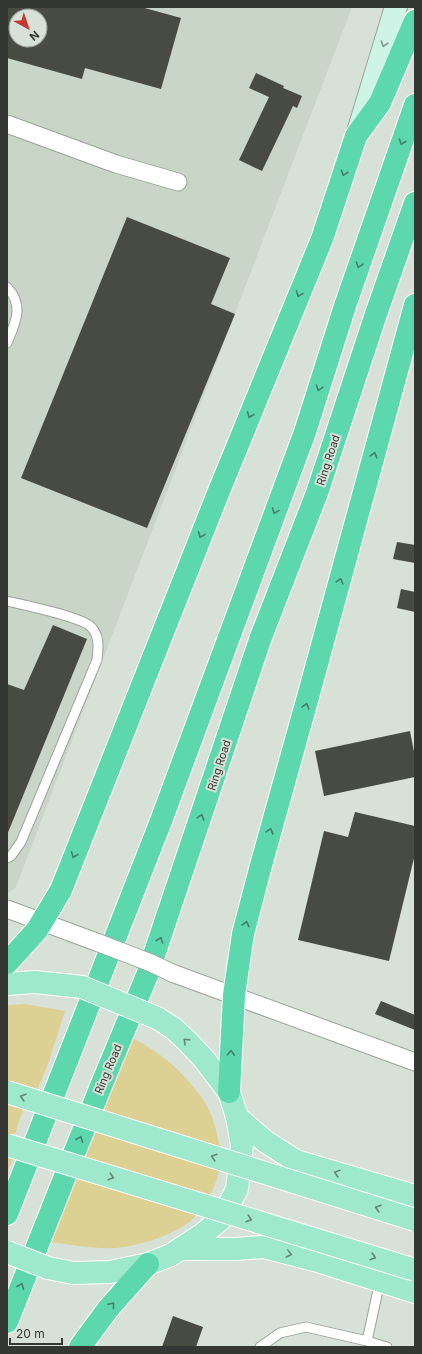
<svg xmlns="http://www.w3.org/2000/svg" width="422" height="1354" viewBox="0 0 422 1354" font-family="Inter,sans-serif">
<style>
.built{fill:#c8d5c7;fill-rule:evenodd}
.green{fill:#ddd093}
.building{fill:#484b42;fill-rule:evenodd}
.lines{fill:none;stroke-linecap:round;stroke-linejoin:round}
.lane-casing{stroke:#9ba39b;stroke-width:11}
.street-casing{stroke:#9ba39b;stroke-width:19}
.secondary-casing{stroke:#9ba39b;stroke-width:24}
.primary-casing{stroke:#fff;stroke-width:24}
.highway-casing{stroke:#fff;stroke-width:24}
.lane{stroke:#fff;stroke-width:9}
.street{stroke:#fff;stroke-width:17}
.secondary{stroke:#cef3e7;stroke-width:22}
.primary{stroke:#9ee8ce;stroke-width:22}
.highway{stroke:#5dd8ae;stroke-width:22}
.street-bridge-casing{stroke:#9ba39b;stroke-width:19;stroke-linecap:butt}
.primary-bridge-casing{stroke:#fff;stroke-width:24;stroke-linecap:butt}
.street-bridge{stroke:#fff;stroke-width:17}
.primary-bridge{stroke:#9ee8ce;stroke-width:22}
.oneway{stroke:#81958d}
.oneway2{stroke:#467f6a}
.oneway3{stroke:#648779}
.labels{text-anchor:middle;stroke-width:4;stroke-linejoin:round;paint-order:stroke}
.street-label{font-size:11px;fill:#343733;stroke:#d8e1d8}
</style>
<rect width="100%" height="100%" fill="#d8e1d8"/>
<path class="built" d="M7,7H352L16,887L7,894ZM16,16H40V40H16Z"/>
<g class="green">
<path d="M25,1004L65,1011L48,1064L37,1090L24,1108L18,1124L15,1135L17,1150L7,1172V1005Z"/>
<path d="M127,1035C155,1050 175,1063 195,1089C199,1094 204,1100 207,1106C216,1123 221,1146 220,1165C219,1181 206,1206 194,1218C178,1234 139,1246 116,1248C93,1249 72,1245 50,1242L78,1163L91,1144L97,1129Z"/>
</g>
<g class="building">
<path d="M7,7H141L181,18L161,89L85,68L82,79L7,58ZM16,16H40V40H16Z"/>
<path d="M256,73L284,86L283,88L302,96L297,108L293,106L262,171L239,160L269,97L249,88Z"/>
<path d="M127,217L230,258L211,304L235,314L147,528L21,478Z"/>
<path d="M397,542L415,545V563L393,559Z"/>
<path d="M401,589L415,592V612L397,608Z"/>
<path d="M53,625L87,639L7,835V684L24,690Z"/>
<path d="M410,731L415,757V777L324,796L315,751Z"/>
<path d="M355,812L415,826V854L389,961L298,940L324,831L348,837Z"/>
<path d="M381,1001L415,1015V1030L375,1014Z"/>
<path d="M173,1316L203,1327L196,1347H162Z"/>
</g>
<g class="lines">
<g class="lane-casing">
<g id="lane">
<path d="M7,287C25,306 15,323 7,343"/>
<path d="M7,601C23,605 84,617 92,628C100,637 98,649 97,660L21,842L11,856L7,858"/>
<path d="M380,1281L367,1341L387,1347"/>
<path d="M260,1347L280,1333L306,1327L367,1341"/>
</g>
</g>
<g class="street-casing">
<g id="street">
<path d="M7,124L116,164L178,182"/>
<path d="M7,909L99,943"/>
<path d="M172,973L415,1062"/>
</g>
</g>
<g class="secondary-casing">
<path id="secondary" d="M358,132L396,7"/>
</g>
<g class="primary-casing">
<g id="primary">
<path d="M7,984L35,982L82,987"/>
<path d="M237,1117L266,1142L296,1161L415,1196"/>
<path d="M181,1249H235L264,1247L318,1261L415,1292"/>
<path d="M48,1268L73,1273L110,1272L148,1264L171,1255L203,1234L222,1218L237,1189L242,1145L237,1117L229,1092L204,1059L187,1041L173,1028L157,1018"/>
</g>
</g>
<g class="highway-casing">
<g id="highway">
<path d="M7,963L37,930L61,890L217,496L322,239L356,136L380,103L415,21"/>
<path d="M229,1092L234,995L243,934L260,869L311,686L415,305"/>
<path d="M7,1214L161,821L305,432L345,306L415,105"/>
<path d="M7,1322L101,1086L148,973L261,637L317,493L376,314L415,203"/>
<path d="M80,1347L108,1309L148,1264"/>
</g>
</g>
<use href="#lane" class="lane"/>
<use href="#street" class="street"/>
<use href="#secondary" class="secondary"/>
<use href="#primary" class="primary"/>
<use href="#highway" class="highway"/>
<g class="street-bridge-casing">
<path id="street-bridge" d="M99,943L151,963L172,973"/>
</g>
<g class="primary-bridge-casing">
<g id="primary-bridge">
<path d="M82,987L157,1018"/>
<path d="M7,1092L415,1220"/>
<path d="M7,1145L415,1270"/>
<path d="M7,1252L48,1268"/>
</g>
</g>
<use href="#street-bridge" class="street-bridge"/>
<use href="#primary-bridge" class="primary-bridge"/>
</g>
<defs><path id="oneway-chevron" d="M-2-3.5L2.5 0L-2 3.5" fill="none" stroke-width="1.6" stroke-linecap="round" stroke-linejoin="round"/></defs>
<use class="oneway" href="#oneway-chevron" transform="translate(384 44) rotate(107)"/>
<g class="oneway2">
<use href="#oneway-chevron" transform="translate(402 142) rotate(109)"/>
<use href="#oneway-chevron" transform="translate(344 173) rotate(109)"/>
<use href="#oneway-chevron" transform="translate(359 265) rotate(109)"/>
<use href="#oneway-chevron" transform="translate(299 294) rotate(112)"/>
<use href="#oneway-chevron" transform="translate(319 388) rotate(108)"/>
<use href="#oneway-chevron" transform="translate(250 415) rotate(112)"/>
<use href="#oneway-chevron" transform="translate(374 455) rotate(-75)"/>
<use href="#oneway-chevron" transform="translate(275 511) rotate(110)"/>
<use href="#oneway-chevron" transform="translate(201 535) rotate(112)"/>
<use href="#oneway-chevron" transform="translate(340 581) rotate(-75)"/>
<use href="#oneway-chevron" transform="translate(306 706) rotate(-74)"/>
<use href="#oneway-chevron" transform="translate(201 817) rotate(-72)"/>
<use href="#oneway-chevron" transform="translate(270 831) rotate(-74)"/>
<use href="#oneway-chevron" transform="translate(74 855) rotate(112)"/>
<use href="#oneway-chevron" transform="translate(246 924) rotate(-76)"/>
<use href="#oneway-chevron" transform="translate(160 940) rotate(-71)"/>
<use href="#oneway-chevron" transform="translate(231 1053) rotate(-87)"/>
<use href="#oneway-chevron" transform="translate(80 1139) rotate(-68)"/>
<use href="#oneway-chevron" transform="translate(21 1286) rotate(-68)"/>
<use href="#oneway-chevron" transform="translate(112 1305) rotate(-50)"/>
</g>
<g class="oneway3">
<use href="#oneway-chevron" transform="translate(186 1041) rotate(-136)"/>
<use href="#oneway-chevron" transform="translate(23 1097) rotate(-163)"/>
<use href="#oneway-chevron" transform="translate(214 1157) rotate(-163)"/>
<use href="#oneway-chevron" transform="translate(337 1173) rotate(-163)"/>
<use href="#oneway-chevron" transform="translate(111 1177) rotate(17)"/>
<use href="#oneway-chevron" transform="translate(378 1208) rotate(-163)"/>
<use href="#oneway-chevron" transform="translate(249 1219) rotate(17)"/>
<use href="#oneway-chevron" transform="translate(289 1254) rotate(14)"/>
<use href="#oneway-chevron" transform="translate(373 1257) rotate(17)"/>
</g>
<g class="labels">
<g class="street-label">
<text transform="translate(328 460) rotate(-72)" y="4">Ring Road</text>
<text transform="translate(219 765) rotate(-72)" y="4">Ring Road</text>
<text transform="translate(108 1069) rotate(-67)" y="4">Ring Road</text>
</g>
</g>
<rect width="422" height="1354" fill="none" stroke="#343733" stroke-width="16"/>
<g transform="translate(28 28) rotate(140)"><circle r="19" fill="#d8e1d8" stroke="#969d96"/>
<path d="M0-3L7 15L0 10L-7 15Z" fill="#c53731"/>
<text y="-6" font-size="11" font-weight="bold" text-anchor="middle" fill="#343733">N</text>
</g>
<path d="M10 1338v6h52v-6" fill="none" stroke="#343733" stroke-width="2"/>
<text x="16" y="1338" font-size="12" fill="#343733" stroke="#d8e1d8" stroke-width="3" paint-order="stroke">20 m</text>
</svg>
